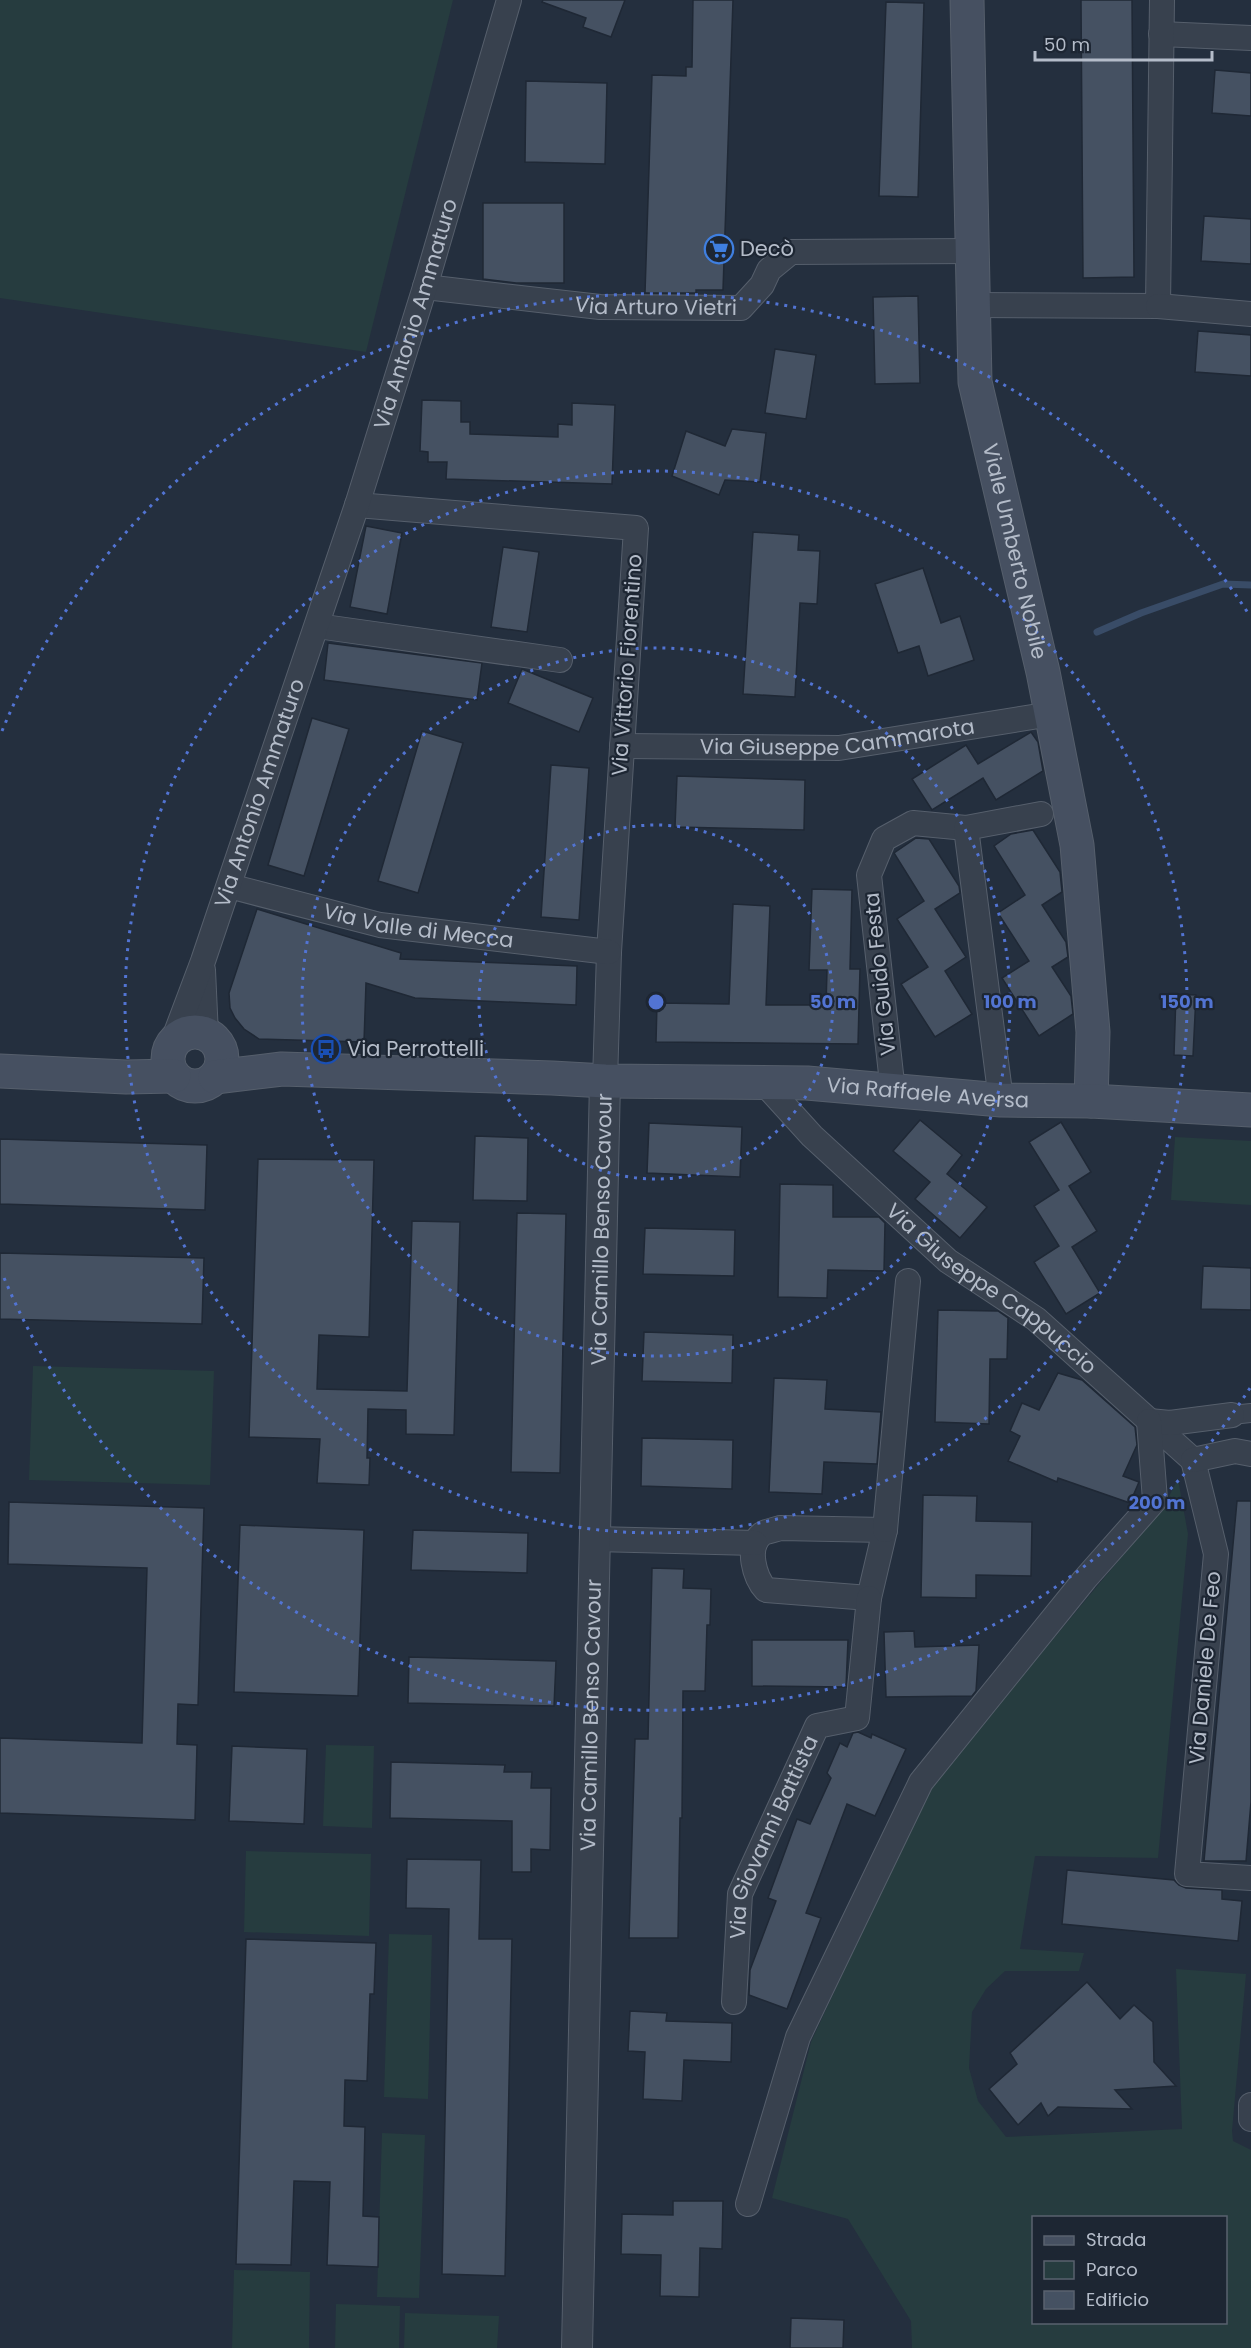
<svg xmlns="http://www.w3.org/2000/svg" width="1251" height="2348" viewBox="0 0 1251 2348" font-family="Poppins,sans-serif">
<style>
.green{fill:#263c3f;fill-rule:evenodd}
.lines{fill:none;stroke-linecap:round;stroke-linejoin:round}
.stream{stroke:#394c67;stroke-width:7}
.building{fill:#455162;stroke:#1f2835;stroke-width:1.5}
.pedestrian-casing{stroke:#565f6c;stroke-width:20}
.minor-casing{stroke:#565f6c;stroke-width:26}
.tertiary-casing{stroke:#565f6c;stroke-width:32}
.secondary-casing{stroke:#565f6c;stroke-width:35}
.pedestrian{stroke:#38414e;stroke-width:18}
.minor{stroke:#38414e;stroke-width:24}
.tertiary{stroke:#38414e;stroke-width:30}
.secondary{stroke:#465061;stroke-width:33}
.ring{fill:none;stroke:#5274d3;stroke-width:3;stroke-dasharray:3 6}
.labels{text-anchor:middle;stroke-width:4.5;stroke-linejoin:round;paint-order:stroke}
.poi-label{font-size:21px;fill:#b4bcc9;stroke:#1d2633;text-anchor:start}
.street-label{font-size:21px;fill:#b4bcc9;stroke:#1d2633}
.centre{fill:#5274d3;stroke:#1d2633;stroke-width:3}
.ring-label{font-size:18px;text-anchor:middle;font-weight:bold;fill:#5274d3;stroke:#1d2633;stroke-width:4.5;stroke-linejoin:round;paint-order:stroke}
</style>
<rect width="100%" height="100%" fill="#242f3e"/>
<g class="green">
<path d="M0,0H453L366,352L0,298Z"/>
<path d="M1175,1137L1251,1141V1205L1171,1200Z"/>
<path d="M33,1366L214,1371L210,1485L29,1480Z"/>
<path d="M1178,1479L1188,1534L1158,1858L1035,1856L1020,1949L1084,1953L1079,1971H1005L986,1989L972,2012L969,2068L978,2101L1006,2137L1182,2129L1176,1969L1246,1974L1232,2131L1233,2141L1251,2150V2348H912L911,2321L848,2219L772,2198L811,2042L928,1789L1164,1506ZM1034,2218H1226V2322H1034Z"/>
<path d="M326,1745L374,1746L372,1828L323,1826Z"/>
<path d="M246,1851L371,1854L369,1936L244,1932Z"/>
<path d="M389,1934L432,1935L428,2099L384,2097Z"/>
<path d="M382,2133L425,2135L419,2298L377,2297Z"/>
<path d="M234,2270L310,2272L309,2348H232Z"/>
<path d="M336,2304L400,2306L399,2348H335Z"/>
<path d="M405,2313L499,2316L497,2348H404Z"/>
</g>
<g class="lines">
<path class="stream" d="M1097,632L1141,613L1223,584L1251,585"/>
</g>
<g class="building">
<path d="M543,0H625L611,37L583,27L586,18L542,2Z"/>
<path d="M693,0H733L723,290H696V293H645L652,75L686,76V67H692Z"/>
<path d="M1081,0H1132L1134,277L1083,278Z"/>
<path d="M886,2L924,3L918,197L879,196Z"/>
<path d="M1215,70L1251,73V116L1212,113Z"/>
<path d="M526,81L607,83L605,164L525,162Z"/>
<path d="M483,203H564V283H516L483,279Z"/>
<path d="M1204,216L1251,219V264L1201,261Z"/>
<path d="M918,296L920,383L875,384L873,297Z"/>
<path d="M1198,331L1251,335V376L1195,372Z"/>
<path d="M775,349L816,355L806,419L765,413Z"/>
<path d="M422,400L461,401V422H470V434L558,437V424L572,425V403L615,405L612,484L446,479L447,462H428V452L420,451Z"/>
<path d="M732,429L766,433L760,482L725,480L719,495L672,476L686,431L725,446Z"/>
<path d="M366,526L402,533L387,614L350,607Z"/>
<path d="M753,532L799,535L798,550L820,551L817,604L800,603L795,697L743,694Z"/>
<path d="M503,547L539,552L527,632L491,627Z"/>
<path d="M923,568L941,623L960,616L974,660L928,676L919,646L898,653L875,584Z"/>
<path d="M328,643L482,663L477,700L324,680Z"/>
<path d="M522,669L593,698L579,732L508,703Z"/>
<path d="M312,718L349,729L304,876L268,865Z"/>
<path d="M422,731L463,743L418,893L378,881Z"/>
<path d="M1031,732L1038,742L1043,771L996,800L983,778L932,810L912,779L966,745L978,764Z"/>
<path d="M551,765L589,768L579,920L541,917Z"/>
<path d="M677,776L805,780L804,830L675,827Z"/>
<path d="M1033,830L1060,872L1062,892L1042,905L1066,942L1068,957L1052,967L1071,996L1073,1014L1039,1036L1002,978L1029,961L998,913L1025,895L994,846L1011,834Z"/>
<path d="M916,838L929,839L959,886L960,893L935,909L966,957L945,971L972,1014L935,1037L901,984L928,967L897,919L924,901L894,853Z"/>
<path d="M812,889L852,890L850,969H860L858,1044L656,1042L657,1003L729,1004L733,904L770,906L766,1005H826L827,970H809Z"/>
<path d="M257,909L401,953L400,959L577,966L576,1005L415,998L366,983L364,1042L259,1039L244,1029L235,1018L230,1008L229,993Z"/>
<path d="M1176,994L1196,995L1193,1056L1174,1055Z"/>
<path d="M920,1120L962,1155L947,1174L987,1207L960,1238L915,1199L930,1182L893,1151Z"/>
<path d="M1061,1122L1091,1172L1069,1186L1097,1231L1072,1247L1100,1293L1066,1314L1034,1262L1059,1246L1034,1206L1059,1190L1029,1142Z"/>
<path d="M649,1123L742,1127L740,1177L647,1173Z"/>
<path d="M475,1136L528,1138L527,1201L473,1200Z"/>
<path d="M0,1139L207,1145L205,1210L0,1204Z"/>
<path d="M258,1159L374,1160L369,1337L319,1335L317,1389L407,1391L412,1221L460,1222L454,1435L406,1434V1410L368,1409L367,1458H370L369,1485L317,1483L320,1439L249,1437Z"/>
<path d="M780,1184L833,1185V1217H879L885,1223L884,1271L828,1270L827,1298L778,1297Z"/>
<path d="M517,1213L566,1214L560,1473L511,1472Z"/>
<path d="M645,1228L735,1230L734,1276L643,1274Z"/>
<path d="M0,1253L204,1258L202,1324L0,1319Z"/>
<path d="M1203,1266L1251,1268V1310L1201,1309Z"/>
<path d="M938,1310L998,1311L1008,1318L1007,1359H990L989,1424L935,1422Z"/>
<path d="M644,1332L733,1335L732,1383L642,1381Z"/>
<path d="M1058,1373L1082,1380L1135,1427L1137,1445L1123,1476L1139,1482L1130,1503L1058,1478L1057,1482L1008,1461L1020,1436L1010,1431L1022,1403L1039,1410Z"/>
<path d="M774,1378L827,1380L825,1409L881,1412L877,1464L824,1462L822,1494L769,1492Z"/>
<path d="M642,1438L733,1440L732,1489L641,1486Z"/>
<path d="M923,1495L977,1496L976,1521L1032,1522L1031,1576L976,1575V1598L921,1597Z"/>
<path d="M1237,1501H1251V1802L1246,1861H1204Z"/>
<path d="M9,1502L204,1508L198,1705L178,1704L177,1744L197,1745L195,1820L0,1813V1738L142,1743L147,1568L8,1564Z"/>
<path d="M240,1525L364,1530L358,1696L234,1692Z"/>
<path d="M413,1530L528,1533L527,1573L411,1570Z"/>
<path d="M652,1568L684,1569L683,1588L711,1589L710,1625H707L705,1691H683L682,1818H680L678,1938H629L635,1739H648Z"/>
<path d="M914,1631L915,1647L979,1645L976,1691L972,1696L886,1697L884,1632Z"/>
<path d="M752,1640H848L846,1687L752,1686Z"/>
<path d="M409,1657L556,1661L554,1706L408,1703Z"/>
<path d="M858,1732L871,1738L872,1734L906,1749L875,1816L847,1804L806,1913L821,1918L787,2009L749,1995L750,1970L776,1901L768,1898L797,1819L810,1824L831,1778L827,1773L840,1743L847,1747L853,1733Z"/>
<path d="M232,1746L307,1749L304,1824L229,1821Z"/>
<path d="M391,1762L505,1765L504,1772H532L531,1788H551L550,1850L531,1849V1872H512V1821L390,1818Z"/>
<path d="M407,1859L481,1860L479,1939H512L505,2276L442,2274L449,1909L406,1908Z"/>
<path d="M1067,1870L1174,1880L1179,1885L1186,1888L1222,1890V1899L1242,1901L1238,1941L1062,1924Z"/>
<path d="M246,1939L376,1943L374,1994H370L367,2081L345,2080L344,2126L365,2127L363,2216L379,2217L378,2267L327,2265L330,2182L294,2181L291,2265L236,2264Z"/>
<path d="M1087,1982L1120,2019L1134,2005L1153,2022L1154,2062L1176,2086L1115,2090L1132,2109L1058,2107L1048,2116L1041,2103L1018,2125L989,2089L1017,2064L1010,2053Z"/>
<path d="M630,2011L667,2013L666,2021L732,2023L731,2062L684,2060L682,2101L643,2099L645,2052L628,2051Z"/>
<path d="M673,2201H723L722,2249L700,2248L699,2297L660,2296L661,2255L621,2254L622,2214L673,2215Z"/>
<path d="M791,2318L844,2320L843,2348H790Z"/>
</g>
<g class="lines">
<g class="pedestrian-casing">
<path id="pedestrian" d="M1232,1415L1251,1413"/>
</g>
<g class="minor-casing">
<g id="minor">
<path d="M1161,34L1251,38"/>
<path id="s1" d="M425,287L600,307L741,308L762,285L769,270L791,252L972,251"/>
<path d="M973,305L1158,306L1162,0"/>
<path d="M1158,306L1251,314"/>
<path d="M357,505L636,528L609,952L605,1081"/>
<path d="M317,626L560,660"/>
<path id="s2" d="M622,746L839,748L1051,714"/>
<path id="s3" d="M229,886L380,925L609,952"/>
<path d="M203,970L206,1035"/>
<path id="s4" d="M171,1046L203,961L357,505L425,287L509,0"/>
<path id="s5" d="M763,1082L812,1136L948,1261L1036,1319L1193,1460"/>
<path d="M893,1092L869,875L884,839L913,823L966,828"/>
<path d="M1001,1100L966,828L1041,814"/>
<path d="M1149,1421L1170,1423L1232,1415"/>
<path d="M1193,1460L1216,1554L1187,1874L1251,1878"/>
<path d="M1193,1460L1235,1451L1251,1454"/>
<path d="M780,1528L885,1530L869,1598L766,1590C755,1578 745,1547 762,1534C766,1531 775,1530 780,1528Z"/>
<path d="M885,1530L908,1281"/>
<path d="M595,1539L755,1543"/>
<path id="s6" d="M734,2002L740,1894L817,1726L857,1718L869,1598"/>
<path d="M1251,2105V2119"/>
<path d="M748,2204L798,2037L921,1782L1085,1579L1155,1500L1149,1421"/>
</g>
</g>
<g class="tertiary-casing">
<g id="tertiary">
<path id="s7" d="M577,2348L605,1081"/>
</g>
</g>
<g class="secondary-casing">
<g id="secondary">
<path id="s8" d="M967,0L975,382L1043,672L1077,845L1093,1032L1091,1101"/>
<circle cx="195" cy="1059" r="27"/>
<path d="M0,1071L126,1077L174,1076"/>
<path id="s9" d="M215,1077L282,1069L552,1078L605,1081L807,1083L1001,1100L1091,1101L1251,1110"/>
</g>
</g>
<use href="#pedestrian" class="pedestrian"/>
<use href="#minor" class="minor"/>
<use href="#tertiary" class="tertiary"/>
<use href="#secondary" class="secondary"/>
</g>
<g class="ring">
<circle cx="656" cy="1002" r="177"/>
<circle cx="656" cy="1002" r="354"/>
<circle cx="656" cy="1002" r="531"/>
<path d="M1250 1388A708 708 0 0 1 2 1273M2 731A708 708 0 0 1 1250 616"/>
</g>
<defs>
<g id="supermarket-ring" transform="scale(1.5)"><circle r="9.5" fill="#1d2633" stroke="#3f7fe0" stroke-width="1.5"/><path d="M-6-5.5h2.5l.6 2H6L4.5 2H-2.5L-4.4-4H-6ZM-1.5 3.2a1.3 1.3 0 1 0 .1 0ZM3 3.2a1.3 1.3 0 1 0 .1 0Z" fill="#3f7fe0"/></g>
<g id="bus-ring" transform="scale(1.5)"><circle r="9.5" fill="#1d2633" stroke="#1a4fb4" stroke-width="1.5"/><path d="M-5-6H5V4H4V6H2V4H-2V6H-4V4H-5ZM-3.5-4V0h7V-4ZM-3.5 1.2v1.5H-2V1.2ZM2 1.2v1.5H3.5V1.2Z" fill="#1a4fb4"/></g>
</defs>
<g fill-rule="evenodd">
<use href="#supermarket-ring" x="719" y="249"/>
<use href="#bus-ring" x="326" y="1049"/>
</g>
<g class="labels">
<g class="poi-label">
<text x="740" y="256">Decò</text>
<text x="347" y="1056">Via Perrottelli</text>
</g>
<g class="street-label">
<text dy="7" stroke="none"><textPath href="#s1" startOffset="232">Via Arturo Vietri</textPath></text>
<text dy="7" stroke="none"><textPath href="#s4" startOffset="772">Via Antonio Ammaturo</textPath></text>
<text dy="7" stroke="none"><textPath href="#s8" startOffset="556">Viale Umberto Nobile</textPath></text>
<text transform="translate(627 665) rotate(-86)" y="7">Via Vittorio Fiorentino</text>
<text dy="7" stroke="none"><textPath href="#s2" startOffset="216">Via Giuseppe Cammarota</textPath></text>
<text dy="7" stroke="none"><textPath href="#s4" startOffset="268">Via Antonio Ammaturo</textPath></text>
<text dy="7" stroke="none"><textPath href="#s3" startOffset="194">Via Valle di Mecca</textPath></text>
<text transform="translate(880 974) rotate(-96)" y="7">Via Guido Festa</text>
<text dy="7" stroke="none"><textPath href="#s9" startOffset="714">Via Raffaele Aversa</textPath></text>
<text dy="7" stroke="none"><textPath href="#s7" startOffset="1119">Via Camillo Benso Cavour</textPath></text>
<text dy="7" stroke="none"><textPath href="#s5" startOffset="309">Via Giuseppe Cappuccio</textPath></text>
<text transform="translate(1205 1668) rotate(-85)" y="7">Via Daniele De Feo</text>
<text dy="7" stroke="none"><textPath href="#s7" startOffset="633">Via Camillo Benso Cavour</textPath></text>
<text dy="7" stroke="none"><textPath href="#s6" startOffset="172">Via Giovanni Battista</textPath></text>
</g>
</g>
<circle cx="656" cy="1002" r="9" class="centre"/>
<g class="ring-label">
<text x="833" y="1008">50 m</text>
<text x="1010" y="1008">100 m</text>
<text x="1187" y="1008">150 m</text>
<text x="1157" y="1509">200 m</text>
</g>
<rect x="1032" y="2216" width="195" height="108" fill="#1d2633" stroke="#59626f" stroke-width="1.5"/>
<rect x="1044" y="2236" width="30" height="9" fill="#465061" stroke="#59626f" stroke-width="1.5"/>
<text x="1086" y="2246" font-size="18" fill="#b4bcc9">Strada</text>
<rect x="1044" y="2261" width="30" height="18" fill="#263c3f" stroke="#59626f" stroke-width="1.5"/>
<text x="1086" y="2276" font-size="18" fill="#b4bcc9">Parco</text>
<rect x="1044" y="2291" width="30" height="18" fill="#455162" stroke="#59626f" stroke-width="1.5"/>
<text x="1086" y="2306" font-size="18" fill="#b4bcc9">Edificio</text>
<path d="M1035 51v9h177v-9" fill="none" stroke="#b4bcc9" stroke-width="3"/>
<text x="1044" y="51" font-size="18" fill="#b4bcc9" stroke="#1d2633" stroke-width="4.5" paint-order="stroke">50 m</text>
</svg>
